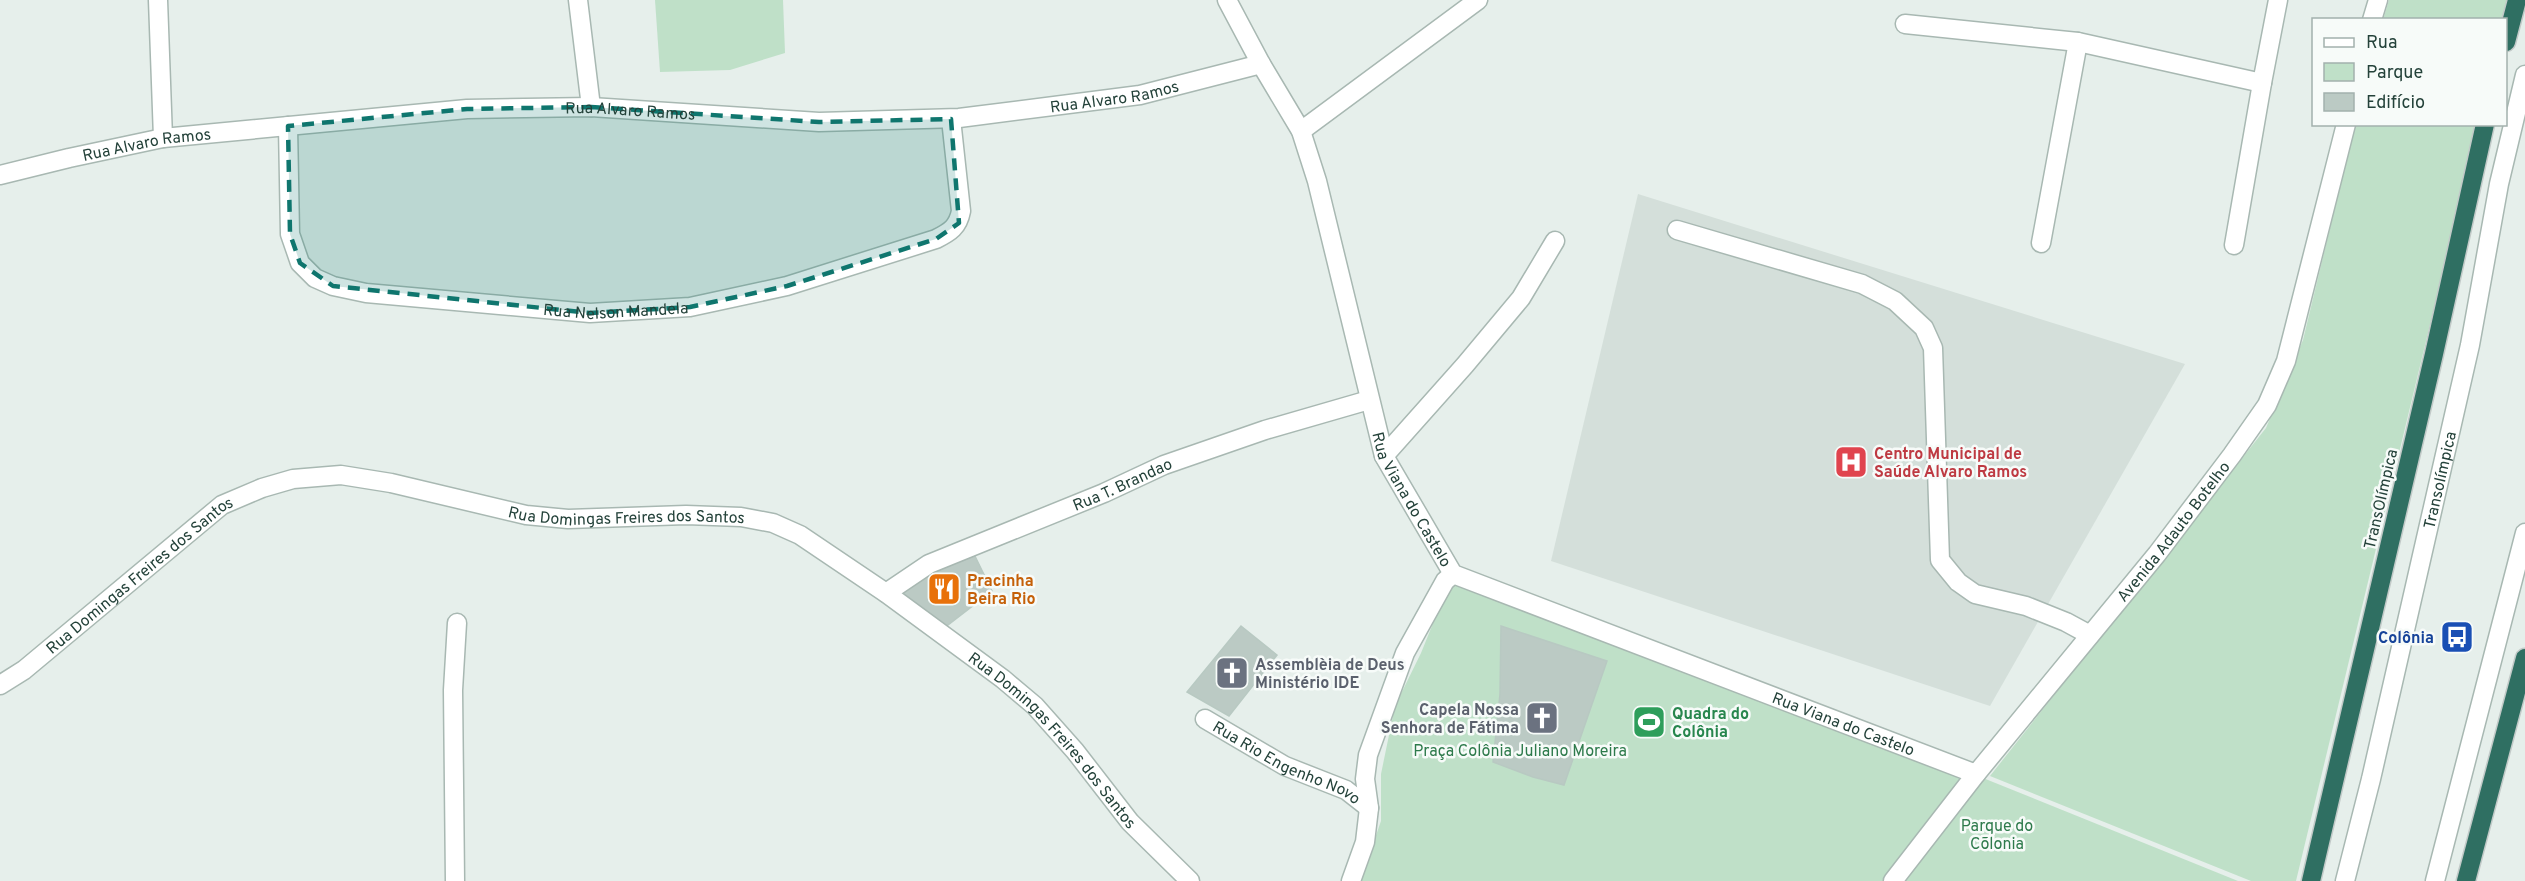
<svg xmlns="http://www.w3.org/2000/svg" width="2525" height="881" viewBox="0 0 2525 881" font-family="Overpass,sans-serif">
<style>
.built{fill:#d4dfda}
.green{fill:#bfe0c8}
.building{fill:#bbcac4;stroke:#b8c9c2;stroke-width:1.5}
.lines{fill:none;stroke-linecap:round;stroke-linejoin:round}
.minor-casing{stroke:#a8b8b2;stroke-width:21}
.highway-casing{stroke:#c2cac8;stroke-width:21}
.minor{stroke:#fff;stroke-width:18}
.highway{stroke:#2f6f62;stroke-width:18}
.marked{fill:#0f766e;fill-opacity:0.2;stroke:#0f766e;stroke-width:4.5;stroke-dasharray:12 8;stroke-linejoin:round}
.labels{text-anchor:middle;stroke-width:5;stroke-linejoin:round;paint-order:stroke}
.street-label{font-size:16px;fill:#24423a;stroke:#f7fbf9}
.health-label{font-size:16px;font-weight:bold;fill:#be3a42;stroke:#f7fbf9;text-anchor:start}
.food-label{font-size:16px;font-weight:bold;fill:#c56008;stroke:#f7fbf9;text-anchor:start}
.transit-label{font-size:16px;font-weight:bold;fill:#164399;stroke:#f7fbf9;text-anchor:end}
.worship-label{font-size:16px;font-weight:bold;fill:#5b616d;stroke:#f7fbf9;text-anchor:start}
.leisure-label{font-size:16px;font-weight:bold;fill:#27864d;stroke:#f7fbf9;text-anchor:start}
.park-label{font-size:16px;fill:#2d7a4b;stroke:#f7fbf9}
</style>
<rect width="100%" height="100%" fill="#e6efeb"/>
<path class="built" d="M1638,194L2185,364L1990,706L1551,561Z"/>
<g class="green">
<path d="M655,0H783L785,53L730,70L660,72Z"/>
<path d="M2389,0H2509L2504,19L2383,20Z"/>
<path d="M2355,125H2478L2296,881H2251L1990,776L2266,428L2303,340Z"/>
<path d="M1453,574L1970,776L1886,881H1360L1381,821V774L1395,706L1421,653Z"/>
<path d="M1983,778L2238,881H1896Z"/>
</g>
<g class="building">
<path d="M972,550L992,591L944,628L894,588Z"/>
<path d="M1241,626L1277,655L1229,716L1187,692Z"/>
<path d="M1501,626L1607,661L1564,785L1533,777L1493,762L1500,694Z"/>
</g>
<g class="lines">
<g class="minor-casing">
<g id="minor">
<path d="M158,0L163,138"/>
<path d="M578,0L591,107"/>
<path id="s1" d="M1227,0L1261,64L1301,131L1317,181L1384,456L1453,574L1976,774"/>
<path d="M2372,20L2378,0"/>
<path d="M1905,24L2078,42L2262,83"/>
<path id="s2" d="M288,126L290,234L300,263L315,278L333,286L366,293L590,313L690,307L787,286L936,239C950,232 958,227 961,211L951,119"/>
<path d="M1301,131L1478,0"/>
<path id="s3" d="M0,175L69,158L163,138L467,109L591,107L819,122L959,118L1140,95L1261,64"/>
<path d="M1677,230L1862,284L1895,301L1924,328L1933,348L1940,560L1958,582L1975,594L2026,606L2066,622L2090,635"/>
<path d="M2041,243L2078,42"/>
<path d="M2234,245L2262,83L2278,0"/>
<path d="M1384,456L1465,365L1521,298L1555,241"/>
<path id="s4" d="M886,593L929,564L1104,493L1164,465L1265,430L1369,400"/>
<path id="s5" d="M0,685L24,670L222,505L262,488L293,479L341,475L391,483L526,515L568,519L686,515L741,517L773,523L800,535L886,593L1003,679L1035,706L1075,751L1130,822L1190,881"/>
<path id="s6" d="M1205,719L1285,766L1346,790L1369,808"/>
<path d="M455,881L453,690L457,623"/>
<path d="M1351,881L1365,842L1369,808L1365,779L1368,755L1405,653L1445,581L1453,574"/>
<path id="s7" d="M1893,881L1976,774L2157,554L2232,455L2267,405L2286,361L2346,124"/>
<path id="s8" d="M2345,881L2371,779L2470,345L2499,184L2525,75"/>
<path d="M2435,881L2525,533"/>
</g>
</g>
<g class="highway-casing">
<g id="highway">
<path d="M2506,42L2517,0"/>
<path d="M2311,881L2434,354L2485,124"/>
<path d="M2466,881L2525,658"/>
</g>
</g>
<use href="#minor" class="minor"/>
<use href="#highway" class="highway"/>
</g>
<path class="marked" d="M591,107L819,122L951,119L959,223L936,239L787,286L690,307L590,313L333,286L300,263L290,234L288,126L467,109Z"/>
<defs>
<g id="hospital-square" transform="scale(1.725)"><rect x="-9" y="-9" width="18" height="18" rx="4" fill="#e0444e" stroke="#f7fbf9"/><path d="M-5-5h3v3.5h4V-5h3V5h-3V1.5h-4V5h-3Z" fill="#fff"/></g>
<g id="restaurant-square" transform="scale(1.725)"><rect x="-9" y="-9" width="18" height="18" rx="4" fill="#e8710a" stroke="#f7fbf9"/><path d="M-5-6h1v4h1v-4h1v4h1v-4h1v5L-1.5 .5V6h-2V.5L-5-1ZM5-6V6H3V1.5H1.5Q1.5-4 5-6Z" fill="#fff"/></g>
<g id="bus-square" transform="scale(1.725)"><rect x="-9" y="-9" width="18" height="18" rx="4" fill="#1a4fb4" stroke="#f7fbf9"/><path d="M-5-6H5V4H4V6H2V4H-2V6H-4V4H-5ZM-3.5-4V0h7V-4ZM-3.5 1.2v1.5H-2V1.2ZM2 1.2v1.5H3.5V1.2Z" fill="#fff"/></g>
<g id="church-square" transform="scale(1.725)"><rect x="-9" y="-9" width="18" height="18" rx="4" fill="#6b7280" stroke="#f7fbf9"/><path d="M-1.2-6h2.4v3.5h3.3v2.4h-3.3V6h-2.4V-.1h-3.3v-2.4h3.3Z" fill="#fff"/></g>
<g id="stadium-square" transform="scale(1.725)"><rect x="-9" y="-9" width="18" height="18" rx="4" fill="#2e9e5b" stroke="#f7fbf9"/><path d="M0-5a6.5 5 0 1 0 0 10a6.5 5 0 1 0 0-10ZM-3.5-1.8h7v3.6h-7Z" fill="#fff"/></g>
</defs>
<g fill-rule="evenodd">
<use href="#hospital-square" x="1851" y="462"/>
<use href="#restaurant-square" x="944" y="589"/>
<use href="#bus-square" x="2457" y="637"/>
<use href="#church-square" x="1232" y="673"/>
<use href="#church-square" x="1542" y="718"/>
<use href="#stadium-square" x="1649" y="722"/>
</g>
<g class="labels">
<g class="street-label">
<text dy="6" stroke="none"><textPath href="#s3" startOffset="1122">Rua Alvaro Ramos</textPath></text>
<text dy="6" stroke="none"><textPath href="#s3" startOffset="636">Rua Alvaro Ramos</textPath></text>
<text dy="6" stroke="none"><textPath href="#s3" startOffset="150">Rua Alvaro Ramos</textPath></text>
<text dy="6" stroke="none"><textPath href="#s2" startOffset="464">Rua Nelson Mandela</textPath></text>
<text dy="6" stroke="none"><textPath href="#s8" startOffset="412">Transolímpica</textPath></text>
<text dy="6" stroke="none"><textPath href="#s4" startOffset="261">Rua T. Brandao</textPath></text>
<text dy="6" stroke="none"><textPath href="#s1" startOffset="537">Rua Viana do Castelo</textPath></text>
<text transform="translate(2380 499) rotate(-77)" y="6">TransOlímpica</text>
<text dy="6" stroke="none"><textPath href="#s5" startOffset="700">Rua Domingas Freires dos Santos</textPath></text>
<text dy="6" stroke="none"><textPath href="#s7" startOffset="448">Avenida Adauto Botelho</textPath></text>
<text dy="6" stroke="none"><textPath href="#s5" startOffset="178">Rua Domingas Freires dos Santos</textPath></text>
<text dy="6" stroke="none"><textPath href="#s1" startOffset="1041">Rua Viana do Castelo</textPath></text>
<text dy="6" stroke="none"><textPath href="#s5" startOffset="1204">Rua Domingas Freires dos Santos</textPath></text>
<text dy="6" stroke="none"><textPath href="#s6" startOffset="93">Rua Rio Engenho Novo</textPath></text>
</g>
<g class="health-label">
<text x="1874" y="459">Centro Municipal de<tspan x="1874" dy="18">Saúde Alvaro Ramos</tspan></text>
</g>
<g class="food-label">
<text x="967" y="586">Pracinha<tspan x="967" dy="18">Beira Rio</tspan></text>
</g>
<g class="transit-label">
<text x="2434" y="643">Colônia</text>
</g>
<g class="worship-label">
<text x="1255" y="670">Assemblèia de Deus<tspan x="1255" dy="18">Ministério IDE</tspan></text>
<text x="1519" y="715" text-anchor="end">Capela Nossa<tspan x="1519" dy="18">Senhora de Fátima</tspan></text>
</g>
<g class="leisure-label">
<text x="1672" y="719">Quadra do<tspan x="1672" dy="18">Colônia</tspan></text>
</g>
<g class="park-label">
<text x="1520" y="756">Praça Colônia Juliano Moreira</text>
<text x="1997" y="831">Parque do<tspan x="1997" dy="18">Cõlonia</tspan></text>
</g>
</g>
<rect x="2312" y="18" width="195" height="108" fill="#f7fbf9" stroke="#a3b1ad" stroke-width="1.5"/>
<rect x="2324" y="38" width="30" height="9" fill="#ffffff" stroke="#a3b1ad" stroke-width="1.5"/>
<text x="2366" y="48" font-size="18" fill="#24423a">Rua</text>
<rect x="2324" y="63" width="30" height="18" fill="#bfe0c8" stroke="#a3b1ad" stroke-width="1.5"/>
<text x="2366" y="78" font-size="18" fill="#24423a">Parque</text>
<rect x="2324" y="93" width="30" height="18" fill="#bbcac4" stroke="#a3b1ad" stroke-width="1.5"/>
<text x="2366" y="108" font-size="18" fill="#24423a">Edifício</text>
</svg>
